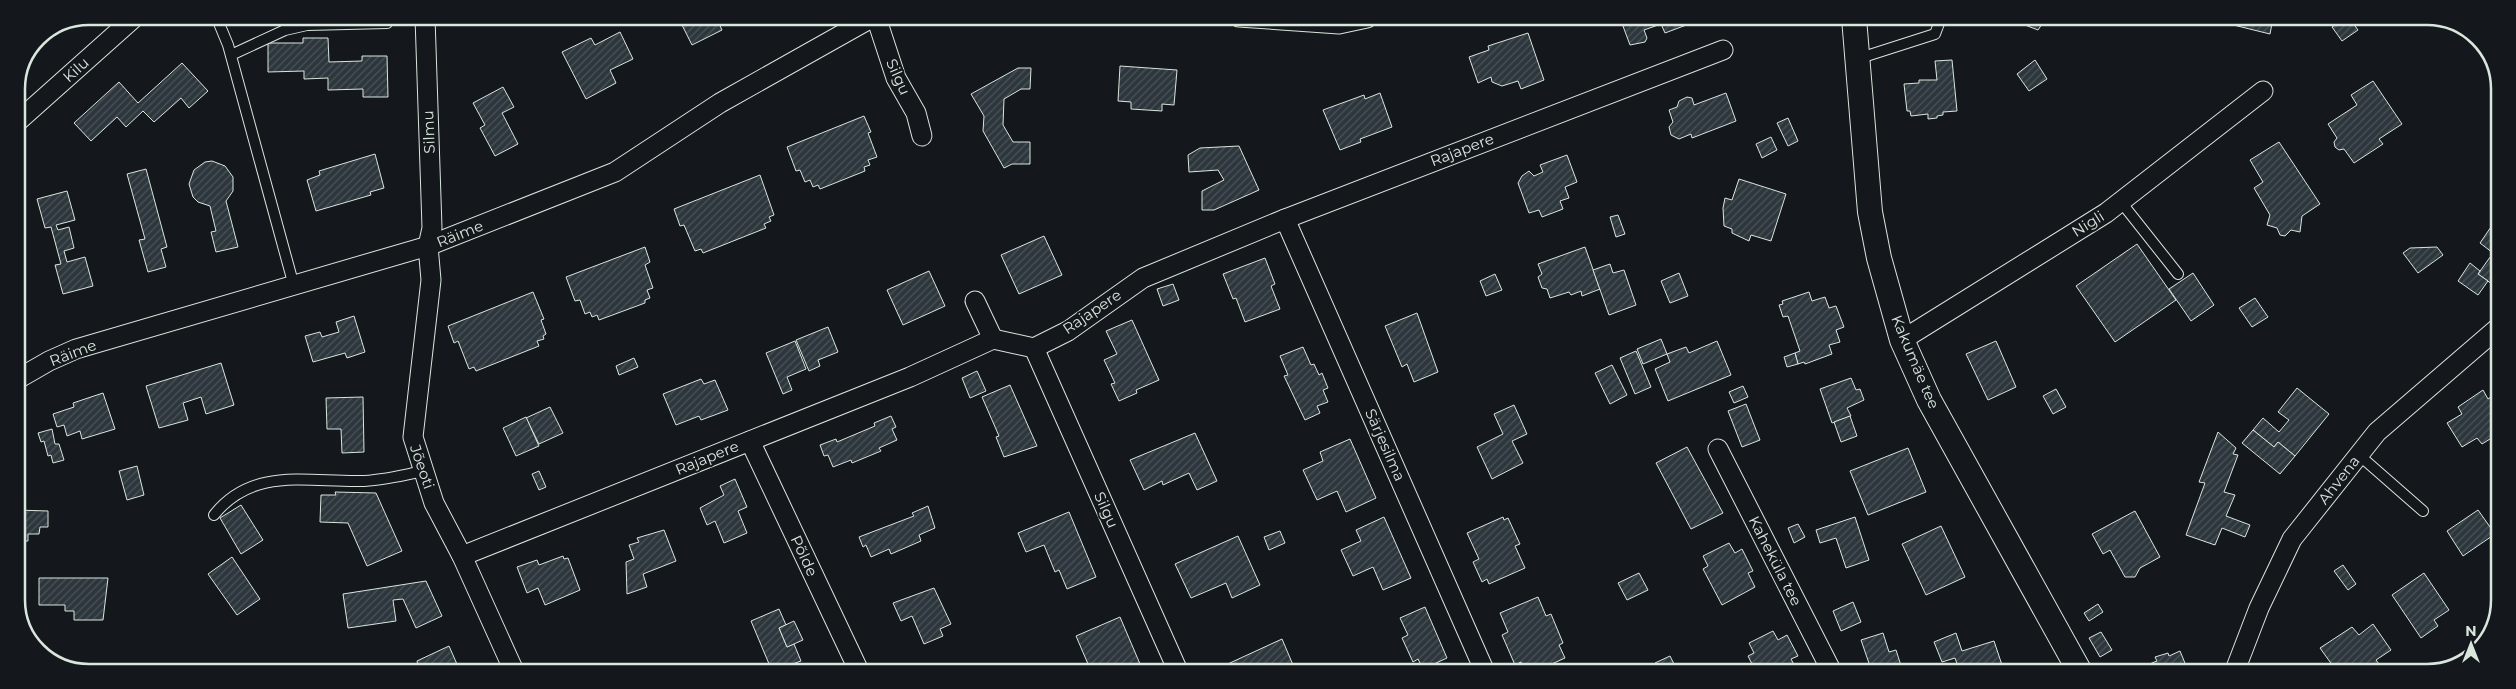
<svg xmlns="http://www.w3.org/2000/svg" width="2516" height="689" viewBox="0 0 2516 689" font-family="Montserrat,sans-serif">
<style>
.building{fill:url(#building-hatch);stroke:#d8e6dc}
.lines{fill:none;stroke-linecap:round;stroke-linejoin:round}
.service-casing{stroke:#d8e6dc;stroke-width:12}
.minor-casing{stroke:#d8e6dc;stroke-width:21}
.tertiary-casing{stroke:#d8e6dc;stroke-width:26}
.service{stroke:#14181c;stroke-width:10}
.minor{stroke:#14181c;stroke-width:19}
.tertiary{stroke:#14181c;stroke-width:24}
.labels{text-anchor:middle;stroke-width:4;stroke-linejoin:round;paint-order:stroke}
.street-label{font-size:15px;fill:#d8e6dc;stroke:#14181c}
.rim{fill:none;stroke:#d8e6dc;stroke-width:2.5}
</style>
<defs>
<pattern id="building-hatch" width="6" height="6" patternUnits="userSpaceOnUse" patternTransform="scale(1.25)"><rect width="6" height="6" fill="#2c363c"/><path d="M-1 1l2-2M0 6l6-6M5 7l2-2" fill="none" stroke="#4a5358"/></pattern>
</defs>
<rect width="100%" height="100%" fill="#14181c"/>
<g class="building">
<path d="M678,17H716L722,30L692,45Z"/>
<path d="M1620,18H1687L1689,24L1665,33L1661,24L1644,30L1647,38L1645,42L1630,45Z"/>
<path d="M2017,18H2054L2049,23L2042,24L2038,30L2025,25L2026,21Z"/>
<path d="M2205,18H2273L2270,34Z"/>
<path d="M2344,19H2350L2358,30L2342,41L2332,27Z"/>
<path d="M620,32L633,59L610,70L616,83L586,99L562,52L591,38L595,45Z"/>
<path d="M1528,33L1544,80L1521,89L1518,81L1502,86L1492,82L1491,77L1478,83L1469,57L1489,50L1488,46Z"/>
<path d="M303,38H328L329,62L362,61V56H387L388,97H363V89L328,90V78L304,79V71L268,72V43H303Z"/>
<path d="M1952,60L1957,111L1943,112V115L1937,116V118L1928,119V114L1911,116L1910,111H1907L1904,84L1919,83V80H1937L1935,61Z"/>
<path d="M2035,60L2047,79L2029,91L2017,74Z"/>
<path d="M182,63L208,91L189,108L181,98L154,122L143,111L126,127L117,117L91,141L74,123L119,82L138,103Z"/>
<path d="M1120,66L1177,70L1174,105L1162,104V111L1131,109V102L1118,101Z"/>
<path d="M1018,68H1031L1030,89H1021L1004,99L1003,125L1013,142H1030V164H1012L1004,168L983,131L984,116L971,94Z"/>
<path d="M2373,81L2402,124L2379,139L2383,144L2354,163L2344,149L2339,150L2335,147L2334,142L2337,138L2328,124L2357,105L2351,95Z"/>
<path d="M503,87L514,107L502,113L518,144L495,156L480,128L485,125L473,103Z"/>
<path d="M1380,93L1392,127L1360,139L1361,142L1340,150L1323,110L1364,95L1365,99Z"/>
<path d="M1726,93L1736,121L1692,138L1691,134L1679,139L1671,135L1669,127L1673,122L1669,110L1677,107L1679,101L1687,97L1692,98L1694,105Z"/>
<path d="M864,116L871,132L868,133L877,157L868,160L870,165L864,167L865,171L820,189L818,185L813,187L810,180L805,182L800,170L796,171L787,147Z"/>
<path d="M1788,118L1798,141L1788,146L1777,123Z"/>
<path d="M1771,137L1777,150L1762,158L1756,144Z"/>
<path d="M2279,142L2320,204L2302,216L2300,232L2291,230L2285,236L2280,235L2277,228L2267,225L2270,215L2254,188L2263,182L2250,160Z"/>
<path d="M1239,146L1259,190L1214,210H1202V191L1224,180L1218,170L1189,172L1188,155L1200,148Z"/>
<path d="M375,154L384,188L370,192L371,195L316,211L307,180L320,175L319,171Z"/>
<path d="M1567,155L1577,182L1565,187L1569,198L1560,201L1563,209L1542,217L1539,210L1529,213L1518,183L1522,176L1529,171L1534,176L1543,172L1540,165Z"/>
<path d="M212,161L225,166L233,177V191L226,201L238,247L216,252L211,232L216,231L210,206L198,202L193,197L189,184L194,170L205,162Z"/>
<path d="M146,169L167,247L161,249L166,267L148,272L139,240L145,239L127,174Z"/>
<path d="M760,175L774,215L769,217L771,221L764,224L766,228L703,253L701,249L695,251L684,225L680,226L674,209Z"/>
<path d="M1739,179L1786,194L1771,241L1751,235L1749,241L1732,233V229L1724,226L1723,208L1725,198L1732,200Z"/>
<path d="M67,191L75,220L56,225L58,230L69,227L74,248L64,251L67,262L85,257L93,286L63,294L55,265L61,264L51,227L45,228L37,199Z"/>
<path d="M1618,215L1625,234L1616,237L1610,217Z"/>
<path d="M2493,224L2499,228V289L2478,274L2493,253L2480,243Z"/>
<path d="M1044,236L1062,275L1019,294L1001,255Z"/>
<path d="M2137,244L2176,300L2115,342L2076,286Z"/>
<path d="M645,247L650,262L645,265L653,288L647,290L650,298L645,300V303L599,320L597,315L592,317L590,312L585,314L580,300L575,301L566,277Z"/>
<path d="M1585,247L1600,289L1582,296L1581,291L1571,295L1569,292L1550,298L1547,289L1542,288L1538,277L1542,274L1538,264Z"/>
<path d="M2437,247L2443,255L2418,273L2403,253L2410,248Z"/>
<path d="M1265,258L1275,284L1271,286L1280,309L1245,322L1236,298L1233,299L1223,274Z"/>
<path d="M2470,263L2480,271L2478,274L2488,281L2478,295L2458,281Z"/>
<path d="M1610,264L1613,273L1624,270L1636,305L1609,315L1593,270Z"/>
<path d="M929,271L945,306L903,325L887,290Z"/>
<path d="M1679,273L1688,296L1670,303L1661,281Z"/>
<path d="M2193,273L2214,305L2191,321L2169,289Z"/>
<path d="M1495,274L1502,290L1486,296L1480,281Z"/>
<path d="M1173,284L1179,300L1163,306L1157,289Z"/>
<path d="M533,292L544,319L541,320L546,334L543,336L544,339L537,341L539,346L476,371L474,367L469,369L458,341L454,343L448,326Z"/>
<path d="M1809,292L1812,301L1825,297L1829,308L1836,306L1844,327L1836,330L1840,342L1829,345L1832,354L1805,364L1804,362L1798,364L1795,353L1800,351L1788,316L1783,317L1779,305L1783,304L1782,301Z"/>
<path d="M2255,298L2268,317L2252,327L2239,308Z"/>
<path d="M1417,313L1438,372L1414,382L1407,364L1402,367L1385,326Z"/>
<path d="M354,316L365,352L347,358L345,353L313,362L305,336L320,332L322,337L339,332L336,322Z"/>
<path d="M1132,320L1159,380L1136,390L1137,393L1119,401L1111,384L1115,383L1104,360L1117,354L1106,331Z"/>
<path d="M828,327L838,352L818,360L820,366L809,371L796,340Z"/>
<path d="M1661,339L1667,354L1643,364L1637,349Z"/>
<path d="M795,341L806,369L787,377L792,390L783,394L766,353Z"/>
<path d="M1717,341L1731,375L1668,401L1655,369L1670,362L1667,354L1686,347L1689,353Z"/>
<path d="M1996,341L2016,387L1988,400L1966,354Z"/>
<path d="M1303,347L1311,365L1314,364L1319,375L1322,373L1328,388L1323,390L1328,402L1317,406L1320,413L1305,420L1284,376L1288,375L1280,356Z"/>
<path d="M1636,351L1651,387L1635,394L1620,358Z"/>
<path d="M1795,353L1798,364L1787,367L1784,357Z"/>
<path d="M634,358L638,367L619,375L616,366Z"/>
<path d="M221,363L234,405L206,414L201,397L183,403L188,420L159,428L146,386Z"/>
<path d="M1612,365L1627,395L1610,404L1595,373Z"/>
<path d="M977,371L986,391L970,398L962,378Z"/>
<path d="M1851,378L1856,390L1860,389L1864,400L1847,408L1851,416L1832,423L1820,389Z"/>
<path d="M701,379L704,384L715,380L728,410L701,420L699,416L676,425L663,394Z"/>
<path d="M1010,385L1037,446L1004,457L996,437L999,436L982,397Z"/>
<path d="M1743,386L1748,397L1734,403L1729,392Z"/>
<path d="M2297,388L2329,414L2295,456L2278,442L2274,447L2253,430L2263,418L2279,432L2289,420L2278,412Z"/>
<path d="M2056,389L2066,407L2053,414L2043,396Z"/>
<path d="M2483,390L2488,399L2498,392V434L2482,444L2477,438L2462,447L2447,423L2462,414L2458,407Z"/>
<path d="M103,393L115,429L82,439L80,431L67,436L64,425L57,427L53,414L74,407L73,403Z"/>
<path d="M363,397L364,452L342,453L341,429H327L326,398Z"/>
<path d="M1746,404L1760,440L1742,447L1728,411Z"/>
<path d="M1514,405L1527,434L1512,441L1523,463L1492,479L1477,447L1503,434L1494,414Z"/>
<path d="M550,407L563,433L539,444L526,418Z"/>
<path d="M891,416L896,427L892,429L897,440L879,448L881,451L852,463L851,460L833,467L828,455L824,456L820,445L836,439L837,442L875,426L874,423Z"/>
<path d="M1850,416L1857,436L1841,442L1834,422Z"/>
<path d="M526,417L539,446L516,456L503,428Z"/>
<path d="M52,429L55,444H59L64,460L53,463L51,455L48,456L44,441L41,442L38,433Z"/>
<path d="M2253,430L2274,447L2278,442L2295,456L2280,474L2242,443Z"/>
<path d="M2218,432L2236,448L2233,454L2238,455L2224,492L2235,495L2226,516L2250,525L2245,537L2222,528L2215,545L2186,535L2205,483L2199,482Z"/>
<path d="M1195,433L1217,481L1197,490L1189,473L1163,485L1162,481L1144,490L1130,460Z"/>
<path d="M1350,439L1376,498L1346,512L1337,491L1317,500L1303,470L1323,461L1320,452Z"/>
<path d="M1687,447L1723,513L1691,529L1656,463Z"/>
<path d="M1908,448L1926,492L1868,515L1850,471Z"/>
<path d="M137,466L144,495L127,500L119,471Z"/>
<path d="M539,471L546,487L539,490L532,474Z"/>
<path d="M735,479L747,507L738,511L747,533L724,543L715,521L707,525L700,508L724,495L720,486Z"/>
<path d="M335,492L376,493L402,551L367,566L348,523L320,522L321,495H336Z"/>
<path d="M241,505L263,540L241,554L220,518Z"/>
<path d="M928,506L935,528L919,535L921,541L891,554L889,549L871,557L866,545L863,547L859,537L914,516L912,513Z"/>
<path d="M16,510L48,511V527H40L39,534H28V541H16Z"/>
<path d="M2478,510L2495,534L2463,556L2447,531Z"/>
<path d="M2135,511L2160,557L2140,568L2135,577H2125L2110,550L2103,554L2092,534Z"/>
<path d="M1069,512L1096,577L1067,589L1059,570L1055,572L1044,545L1026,552L1018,533Z"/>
<path d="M1384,517L1411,578L1383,590L1373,567L1353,576L1341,550L1361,541L1356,530Z"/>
<path d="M1503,517L1504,520L1508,518L1520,544L1515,546L1525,568L1489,584L1487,579L1482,582L1473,562L1479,559L1467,533Z"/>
<path d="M1855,517L1869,560L1846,568L1836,538L1820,543L1816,530Z"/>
<path d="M1798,524L1805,537L1794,543L1788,528Z"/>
<path d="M1941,526L1965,577L1926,595L1902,544Z"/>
<path d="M664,530L676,561L643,574L647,587L627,594L626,562L634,559L629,545L639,542L637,538Z"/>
<path d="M1280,531L1285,543L1269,550L1264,537Z"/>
<path d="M1238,536L1260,585L1232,598L1226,583L1191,598L1175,564Z"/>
<path d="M1729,543L1735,553L1742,549L1753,571L1748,573L1755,587L1722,605L1703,569L1708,566L1703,556Z"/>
<path d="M563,556L564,559L568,558L580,590L545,605L538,588L527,593L517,567L537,560L539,565Z"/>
<path d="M232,557L260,599L237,615L208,574Z"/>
<path d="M2343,565L2356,584L2348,590L2334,571Z"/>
<path d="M1639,573L1648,590L1627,600L1618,583Z"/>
<path d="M2424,573L2449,610L2434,620L2438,626L2421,638L2392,595Z"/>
<path d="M39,578H108L103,620H74V611H65V605H39Z"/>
<path d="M426,581L442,616L416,628L403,599L393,600L396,621L348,628L343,594Z"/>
<path d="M934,588L951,624L940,629L943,636L924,644L912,616L901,621L893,603Z"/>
<path d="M1538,597L1546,616L1551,614L1563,643L1559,645L1565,658L1534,672H1526L1521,662L1515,665L1502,635L1508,632L1500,613Z"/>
<path d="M1853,602L1861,622L1841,631L1833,611Z"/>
<path d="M2098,604L2103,612L2089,621L2084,613Z"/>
<path d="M1425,607L1447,658L1423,669L1418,659L1413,662L1402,638L1408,635L1400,618Z"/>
<path d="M779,609L786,625L779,628L787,647L794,644L801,661L772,671L751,621Z"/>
<path d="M1120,617L1143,671H1091L1076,636Z"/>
<path d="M794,621L803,640L787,647L779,628Z"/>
<path d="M2373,624L2391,650L2376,660L2382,668L2376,673H2338L2320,648L2352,627L2359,635Z"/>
<path d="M1773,631L1778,640L1787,635L1798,656L1791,659L1798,672H1756L1748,656L1754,653L1749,643Z"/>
<path d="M2101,632L2112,650L2100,657L2089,638Z"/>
<path d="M1883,633L1889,652L1896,650L1903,672H1872L1861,640Z"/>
<path d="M1956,633L1962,651L1994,641L2002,665L1980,672H1960L1955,658L1942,662L1934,642Z"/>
<path d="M1282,639L1296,672H1220L1219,668Z"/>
<path d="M449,646L460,671H419L417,661Z"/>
<path d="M2180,651L2189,673L2144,672L2142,667L2157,661L2155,657L2168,653L2169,656Z"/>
<path d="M1670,656L1678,672H1659L1655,663Z"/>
<path d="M694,664L697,671H677Z"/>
<path d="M720,664L723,671H704Z"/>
<path d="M255,665V671H232V666Z"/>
</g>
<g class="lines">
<g class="service-casing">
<g id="service">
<path d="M216,16L228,45L294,286"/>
<path d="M231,55L285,30L307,25L387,23"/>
<path d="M1857,59L1935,34L1941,18"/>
<path d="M2121,202L2178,274"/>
<path d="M2359,455L2423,511"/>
<path d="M214,515C252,467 306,482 360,481C381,481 403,475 424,471"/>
</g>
</g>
<g class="minor-casing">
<g id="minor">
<path d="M425,17L432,228L428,246L431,280L413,437L434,503L462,556L514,671"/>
<path d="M876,17L896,78L916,113L922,136"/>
<path d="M1239,17L1339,24L1367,18"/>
<path d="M16,123L136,16"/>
<path d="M1285,219L1485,672"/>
<path d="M975,301L993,339"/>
<path d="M1902,340L2106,213L2263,91"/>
<path d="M1034,348L1178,671"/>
<path d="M16,380L49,361L76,349L428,246L615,172L720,103L873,17"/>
<path d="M750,441L859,671"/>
<path d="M1718,449L1832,672"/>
<path d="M462,556L910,377L993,339L1034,348L1068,331L1143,278L1285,219L1723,50"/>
<path d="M2234,673L2259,608L2292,539L2377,432L2499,327"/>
</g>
</g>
<g class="tertiary-casing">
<path id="tertiary" d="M1854,18L1870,212L1879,258L1902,340L1929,400L2080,672"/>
</g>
<use href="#service" class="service"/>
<use href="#minor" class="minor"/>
<use href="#tertiary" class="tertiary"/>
</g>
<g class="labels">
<g class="street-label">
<text transform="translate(76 70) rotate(-42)" y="5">Kilu</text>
<text transform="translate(898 77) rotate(66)" y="5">Silgu</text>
<text transform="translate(429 132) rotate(-92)" y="5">Silmu</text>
<text transform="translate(1462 150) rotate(-21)" y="5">Rajapere</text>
<text transform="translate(2088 224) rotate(-32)" y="5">Nigli</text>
<text transform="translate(460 234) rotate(-22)" y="5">Räime</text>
<text transform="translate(1092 312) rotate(-34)" y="5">Rajapere</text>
<text transform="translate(73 353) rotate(-21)" y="5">Räime</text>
<text transform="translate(1915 362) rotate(67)" y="5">Kakumäe tee</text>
<text transform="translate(1385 445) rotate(66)" y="5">Särjesilma</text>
<text transform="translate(707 458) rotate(-22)" y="5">Rajapere</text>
<text transform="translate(422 467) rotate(71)" y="5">Jõeoti</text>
<text transform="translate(2339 480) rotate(-52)" y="5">Ahvena</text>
<text transform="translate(1106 510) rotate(66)" y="5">Silgu</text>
<text transform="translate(804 556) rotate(65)" y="5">Põlde</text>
<text transform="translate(1775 561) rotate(63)" y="5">Kaheküla tee</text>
</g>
</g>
<path d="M0 0H2516V689H0ZM89 25H2427A64 64 0 0 1 2491 89V600A64 64 0 0 1 2427 664H89A64 64 0 0 1 25 600V89A64 64 0 0 1 89 25Z" fill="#14181c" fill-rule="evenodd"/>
<path class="rim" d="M89 25H2427A64 64 0 0 1 2491 89V600A64 64 0 0 1 2427 664H89A64 64 0 0 1 25 600V89A64 64 0 0 1 89 25Z"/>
<g transform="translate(2471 644)" stroke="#14181c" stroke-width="4" paint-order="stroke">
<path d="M0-4L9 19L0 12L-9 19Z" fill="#d8e6dc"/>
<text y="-8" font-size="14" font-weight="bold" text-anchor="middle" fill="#d8e6dc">N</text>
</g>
</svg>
